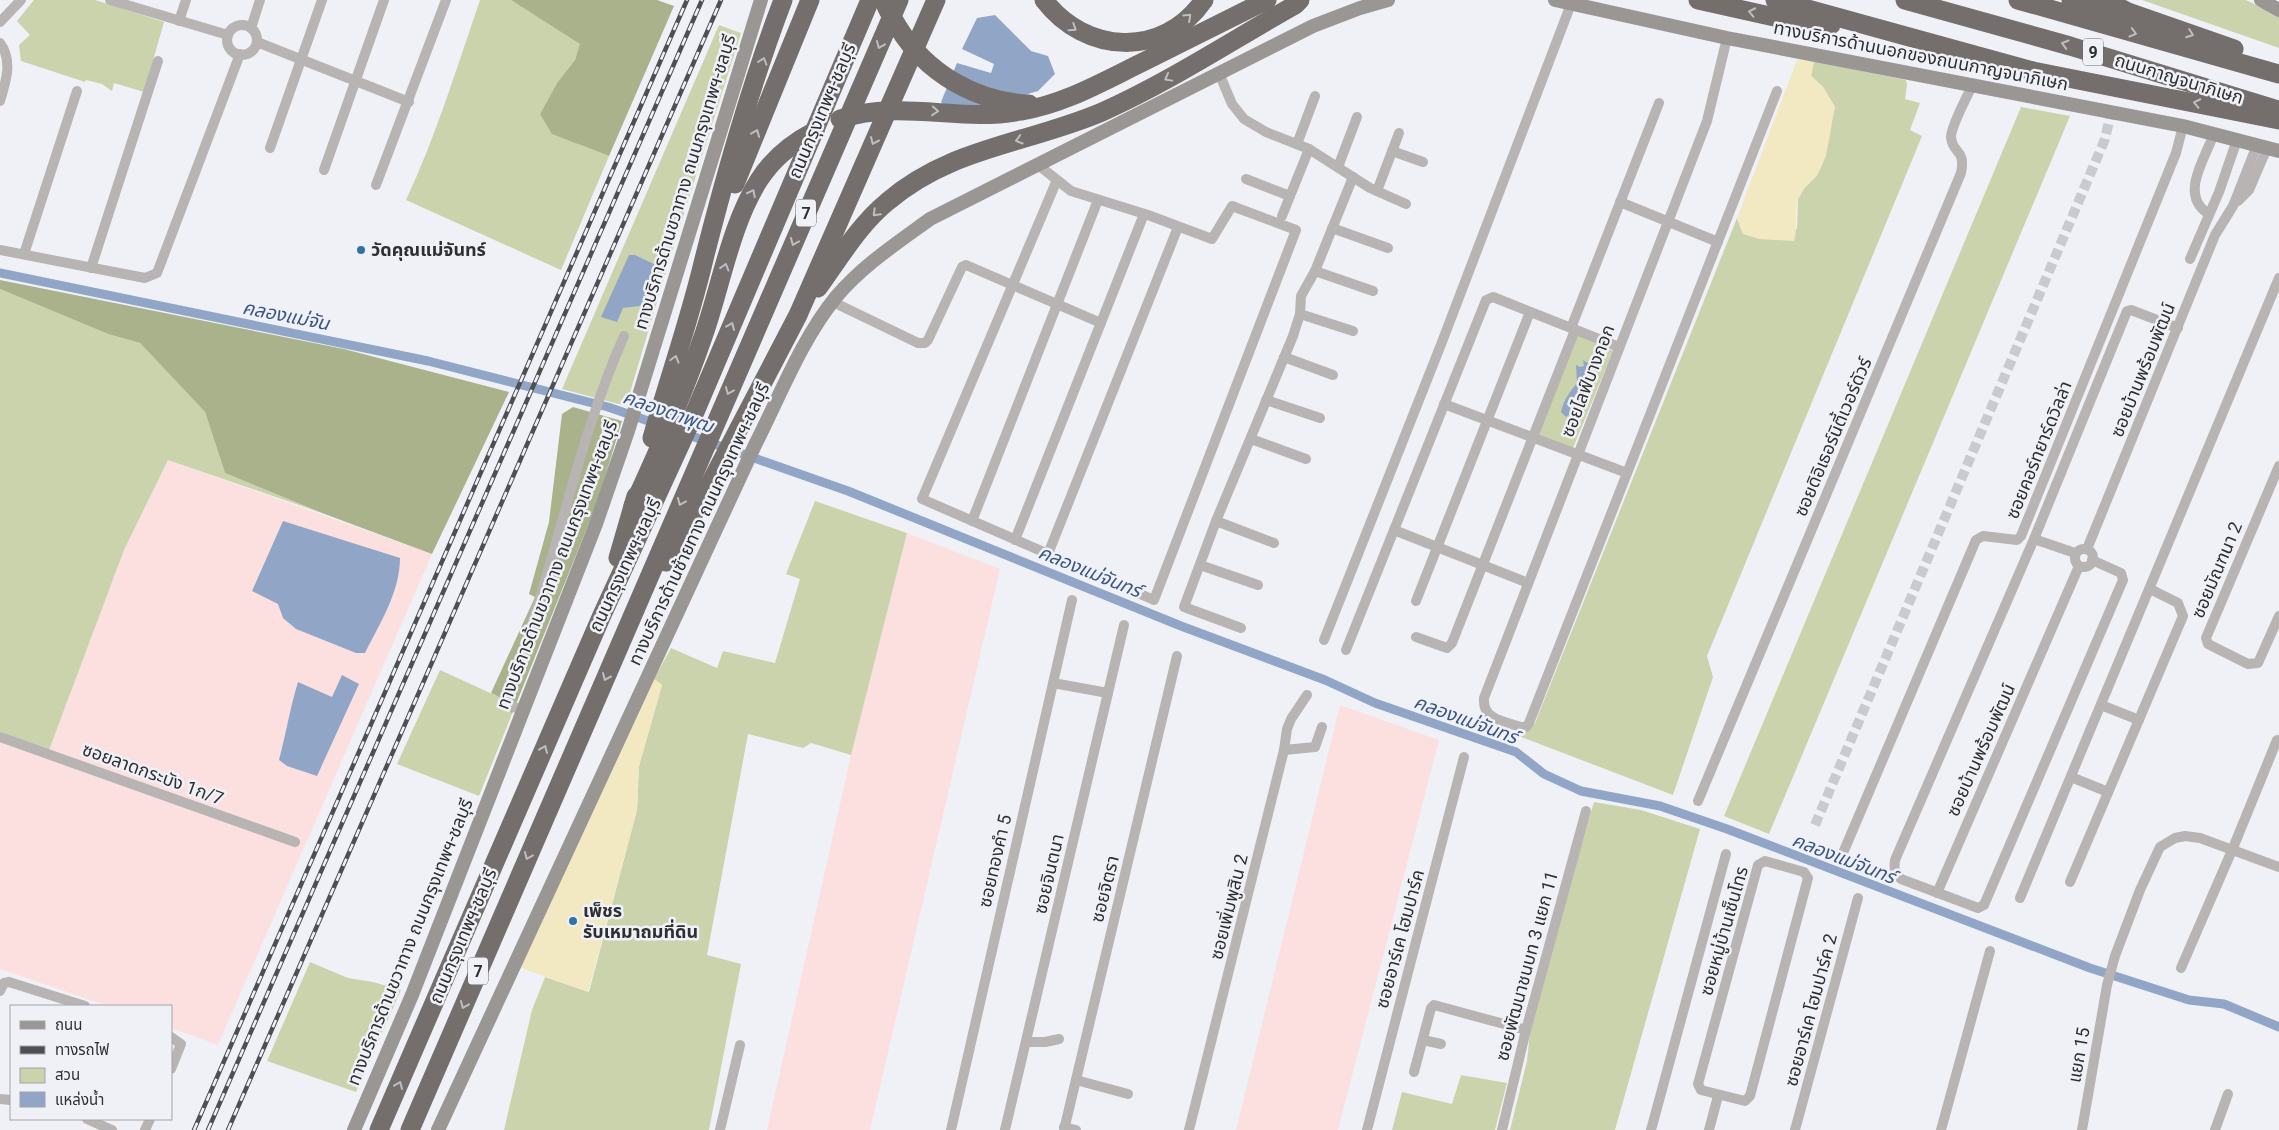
<svg xmlns="http://www.w3.org/2000/svg" width="2279" height="1130" viewBox="0 0 2279 1130" font-family="Roboto,'Noto Sans Thai',sans-serif">
<style>
.industrial{fill:#fbe0df}
.green{fill:#cbd3ad}
.forest{fill:#a9b28b}
.sand{fill:#f2e8c2}
.water{fill:#91a6c7}
.lines{fill:none;stroke-linecap:round;stroke-linejoin:round}
.canal{stroke:#91a6c7;stroke-width:9}
.minor-tunnel{stroke:#c9cacf;stroke-width:10;stroke-dasharray:10 5;stroke-linecap:butt}
.minor{stroke:#b7b4b3;stroke-width:10}
.secondary{stroke:#9a9694;stroke-width:14}
.motorway{stroke:#746e6c;stroke-width:19}
.rail-casing{stroke:#4e4f52;stroke-width:4.5}
.rail{stroke:#f0f1f7;stroke-width:2.5;stroke-dasharray:8;stroke-linecap:butt}
.oneway{stroke:#bebdbf}
.poi-dot{fill:#2f72a8;stroke:#f0f1f7;stroke-width:2}
.labels{text-anchor:middle;stroke-width:5;stroke-linejoin:round;paint-order:stroke}
.shield{fill:#f0f1f7;stroke:#68696c;stroke-width:1}
.shield-label{font-size:16px;font-weight:bold;fill:#2e2f31}
.street-label{font-size:18px;fill:#2e2f31;stroke:#f0f1f7}
.poi-label{font-size:18px;font-weight:bold;fill:#2e2f31;stroke:#f0f1f7;text-anchor:start}
.water-label{font-size:19px;font-style:italic;fill:#395685;stroke:#f0f1f7}
</style>
<rect width="100%" height="100%" fill="#f0f1f7"/>
<g class="industrial">
<path d="M168,460L432,554L218,1045L171,1028V1006H108L0,969V741L124,550Z"/>
<path d="M907,533L1000,569L870,1130H767L851,755Z"/>
<path d="M1340,705L1439,740L1338,1130H1236Z"/>
</g>
<g class="green">
<path d="M34,0H95L164,22L144,92L114,83L112,91L102,84L86,80L85,82L21,61L19,45L30,35L17,21Z"/>
<path d="M480,0H511L581,43L575,60L557,83L540,114L580,145L609,156L561,270L406,200C436,136 457,67 480,0Z"/>
<path d="M2142,0H2246L2279,16V48Z"/>
<path d="M719,25L741,33L670,258L626,406L562,389Z"/>
<path d="M1814,61L1906,80L1907,85L1905,99L1920,103L1910,130L1922,136L1707,656L1713,677L1673,795L1516,735L1535,723L1737,218L1743,234L1797,229L1798,199L1805,187L1817,175L1826,155L1829,132L1835,107L1823,87L1811,76Z"/>
<path d="M2021,107L2070,116L1769,834L1724,816Z"/>
<path d="M0,289L108,334L140,343L205,412L225,473L322,513L168,460L124,550L49,750L0,732Z"/>
<path d="M1577,335L1613,351L1573,448L1538,434Z"/>
<path d="M815,501L907,533L851,755L811,743L803,748L748,734L707,955L741,964L709,1130H504L532,1010L545,977L589,992L637,810L639,766L662,685L654,679L671,648L717,668L723,651L775,663L800,579L786,574Z"/>
<path d="M440,670L501,698L512,714L479,796L397,764Z"/>
<path d="M1594,802L1641,810L1700,829L1615,1130H1510L1527,1061L1531,1022Z"/>
<path d="M310,962L348,978L373,982L401,990L356,1092L267,1061Z"/>
<path d="M1461,1075L1507,1083L1495,1130H1392L1402,1092L1452,1104Z"/>
</g>
<g class="forest">
<path d="M511,0H657L674,6L609,156L552,134L540,114L557,83L575,60L580,44Z"/>
<path d="M0,280L344,349L509,392L432,554L322,513L225,473L205,412L140,343L108,334L0,289Z"/>
<path d="M573,407L622,421L597,503L512,714L501,698L491,693L535,597L529,594L549,522L562,414Z"/>
</g>
<g class="sand">
<path d="M1797,60L1814,61L1811,76L1823,87L1835,107C1830,128 1829,157 1817,175C1812,183 1801,188 1798,199C1794,212 1798,227 1794,241L1759,239L1743,234L1737,218Z"/>
<path d="M654,679L662,685L639,766L637,810L588,992L519,967Z"/>
</g>
<g class="water">
<path d="M995,15L1031,51L1048,56L1055,74L1038,91L953,116L941,102L957,63L991,73L994,64L962,49L977,18Z"/>
<path d="M629,255H635L660,267L656,289L647,305L623,308L617,322L601,317Z"/>
<path d="M1583,360L1588,363C1590,393 1570,387 1570,414L1566,417L1561,412C1564,399 1569,393 1577,383L1576,365L1580,367L1584,366Z"/>
<path d="M283,521L400,558C400,592 380,623 365,653H356L296,629L283,618L278,604L252,591Z"/>
<path d="M342,675L359,684L317,776L287,766L279,760C286,734 290,708 298,682L332,697Z"/>
</g>
<g class="lines">
<g class="canal">
<path d="M0,273L428,361L608,407L657,424"/>
<path d="M683,433L848,491L1181,626L1325,680L1375,703L1516,752L1544,774L1581,791L1660,806L1727,829L2090,968L2189,1000L2224,1004L2279,1027"/>
</g>
<path class="minor-tunnel" d="M1815,825L2105,139L2111,112"/>
<g class="minor">
<path d="M110,0L228,35"/>
<path d="M179,21L186,0"/>
<path d="M0,22L21,0"/>
<circle cx="242" cy="40" r="15"/>
<path d="M251,28L260,0"/>
<path d="M1727,38L1707,121L1484,698C1482,720 1504,721 1521,727H1526L1529,723L1777,91"/>
<path d="M257,42L409,102"/>
<path d="M0,43C13,60 6,82 0,101"/>
<path d="M1219,73L1232,104L1244,119L1266,132L1309,149L1370,188L1406,204"/>
<path d="M1297,144L1315,96"/>
<path d="M270,148L322,0"/>
<path d="M1392,151L1423,162"/>
<path d="M1037,164L1071,191L1148,215L1212,239L1232,206L1296,230L1154,600L922,499L1057,180"/>
<path d="M1338,167L1357,117"/>
<path d="M324,170L384,0"/>
<path d="M1246,179L1290,196"/>
<path d="M376,185L446,0"/>
<path d="M1377,191L1399,133"/>
<path d="M2238,201L2249,190L2267,148"/>
<path d="M1620,202L1718,242"/>
<path d="M2209,214C2179,196 2204,160 2214,134"/>
<path d="M1282,216L1309,149"/>
<path d="M1332,228L1388,248"/>
<path d="M0,250L145,278L157,273L240,54"/>
<path d="M24,254L77,91"/>
<path d="M2190,259L2219,192L2237,140"/>
<path d="M91,268L158,61"/>
<path d="M1315,271L1373,291"/>
<path d="M833,302L918,343H925L928,340L962,267L966,265L1101,323"/>
<path d="M1300,314L1353,331"/>
<path d="M1571,328L1659,103"/>
<path d="M1284,357L1333,375"/>
<path d="M1266,400L1320,418"/>
<path d="M1444,404L1627,473"/>
<path d="M1251,439L1306,459"/>
<path d="M2279,466L2206,638L2208,644L2248,664L2258,663L2279,616"/>
<path d="M972,521L1098,200"/>
<path d="M1216,521L1274,543"/>
<path d="M1394,530L1528,583"/>
<path d="M2034,539L2075,553"/>
<path d="M1015,540L1144,214"/>
<circle cx="2084" cy="558" r="9"/>
<path d="M2087,549L2215,235L2233,206L2257,145"/>
<path d="M1048,554L1178,227"/>
<path d="M2092,560L2121,573L2123,580L1984,905L1978,908L1901,879C1894,873 1894,869 1895,860L2034,539L2127,311L2131,310L2178,328"/>
<path d="M1200,565L1258,585"/>
<path d="M1416,601L1530,312"/>
<path d="M1241,628L1184,607L1216,521L1293,336L1300,314L1301,296L1315,271L1353,177"/>
<path d="M1416,637L1447,648L1452,643L1575,330"/>
<path d="M1324,640L1442,342L1571,4"/>
<path d="M1346,650L1486,300L1493,297L1619,347"/>
<path d="M1053,683L1108,693"/>
<path d="M2101,705L2139,720"/>
<path d="M522,711L509,704L507,693C554,577 573,451 624,336"/>
<path d="M0,737L295,842"/>
<path d="M1284,750L1315,747L1322,727"/>
<path d="M2071,777L2108,792"/>
<path d="M1698,801L1961,173C1966,148 1952,154 1951,137C1951,126 1967,97 1972,86"/>
<path d="M1843,853L1976,540L1983,536L2017,540L2021,536L2176,153L2183,126"/>
<path d="M1765,861L1804,872L1808,878L1750,1096L1745,1101L1701,1090L1698,1084L1758,865Z"/>
<path d="M2070,882L2183,616L2178,603L2150,589"/>
<path d="M1937,893L2079,566"/>
<path d="M2020,898L2279,278"/>
<path d="M2181,968L2233,848L2277,740"/>
<path d="M0,991L4,983L9,982L85,1006"/>
<path d="M171,1037L181,1044L171,1069"/>
<path d="M1423,1040L1441,1044"/>
<path d="M1027,1042H1045L1059,1039"/>
<path d="M1414,1072L1431,1008L1434,1005L1526,1030"/>
<path d="M1076,1080L1128,1094"/>
<path d="M0,1099L11,1100"/>
<path d="M87,1119L112,1130"/>
<path d="M1064,1127L1076,1130"/>
<path d="M145,1130L150,1119"/>
<path d="M720,1130L740,1045"/>
<path d="M951,1130L1072,600"/>
<path d="M1005,1130L1124,625"/>
<path d="M1064,1130L1177,656"/>
<path d="M1189,1130L1284,750L1287,729L1291,719L1307,695"/>
<path d="M1367,1130L1464,757"/>
<path d="M1502,1130L1526,1030L1586,811"/>
<path d="M1651,1130L1726,854"/>
<path d="M1709,1130L1718,1096"/>
<path d="M1795,1130L1858,898"/>
<path d="M1941,1130L1990,951"/>
<path d="M2082,1130L2107,985L2115,956L2140,890L2160,847L2175,838L2185,836L2200,838L2279,867"/>
<path d="M2215,1130L2228,1094"/>
</g>
<g class="secondary">
<path d="M1555,0L1727,38L2183,126L2279,151"/>
<path d="M2261,0L2279,10"/>
<path d="M354,1130L412,995L596,524L628,431L761,0"/>
<path d="M438,1130L755,445C780,396 801,340 836,297C862,266 897,243 930,219L1313,26L1360,8L1388,0"/>
</g>
<g class="motorway">
<path d="M884,0C886,10 893,18 898,27C926,73 976,102 1029,104"/>
<path d="M1044,0C1085,54 1163,59 1204,0"/>
<path d="M1698,0L1792,21L1831,25"/>
<path d="M1775,0L2033,71L2279,120"/>
<path d="M1905,0L2070,46L2275,109"/>
<path d="M2018,0L2279,74"/>
<path d="M2071,0L2119,11"/>
<path d="M2105,0L2128,12L2234,49"/>
<path d="M840,119C904,99 959,123 1021,111C1064,104 1102,82 1141,63C1183,42 1225,21 1267,0"/>
<path d="M735,184L810,0"/>
<path d="M818,288C839,259 859,225 887,202C951,147 1027,144 1102,112C1169,82 1231,41 1295,5L1300,0"/>
<path d="M652,438C669,378 690,319 704,259C726,172 751,84 783,0"/>
<path d="M633,506C659,450 684,393 704,334C721,285 731,224 759,180C773,158 792,143 815,131"/>
<path d="M618,558L636,496"/>
<path d="M666,562L701,501L798,315L936,0"/>
<path d="M379,1130L602,615L692,419L870,0"/>
<path d="M410,1130L899,0"/>
</g>
<g class="rail-casing">
<g id="rail">
<path d="M194,1130L687,0"/>
<path d="M208,1130L702,0"/>
<path d="M228,1130L721,0"/>
</g>
</g>
<use href="#rail" class="rail"/>
</g>
<defs><path id="oneway-chevron" d="M-2-3.5L2.5 0L-2 3.5" fill="none" stroke-width="1.6" stroke-linecap="round" stroke-linejoin="round" transform="scale(1.25)"/></defs>
<g class="oneway">
<use href="#oneway-chevron" transform="translate(1752 12) rotate(-168)"/>
<use href="#oneway-chevron" transform="translate(1188 17) rotate(-43)"/>
<use href="#oneway-chevron" transform="translate(1073 28) rotate(33)"/>
<use href="#oneway-chevron" transform="translate(2133 33) rotate(16)"/>
<use href="#oneway-chevron" transform="translate(2190 34) rotate(20)"/>
<use href="#oneway-chevron" transform="translate(2065 44) rotate(-164)"/>
<use href="#oneway-chevron" transform="translate(880 45) rotate(113)"/>
<use href="#oneway-chevron" transform="translate(763 61) rotate(-72)"/>
<use href="#oneway-chevron" transform="translate(1168 78) rotate(151)"/>
<use href="#oneway-chevron" transform="translate(2197 103) rotate(-168)"/>
<use href="#oneway-chevron" transform="translate(935 111) rotate(5)"/>
<use href="#oneway-chevron" transform="translate(756 133) rotate(-68)"/>
<use href="#oneway-chevron" transform="translate(1019 140) rotate(163)"/>
<use href="#oneway-chevron" transform="translate(874 141) rotate(114)"/>
<use href="#oneway-chevron" transform="translate(752 193) rotate(-63)"/>
<use href="#oneway-chevron" transform="translate(876 213) rotate(135)"/>
<use href="#oneway-chevron" transform="translate(794 242) rotate(113)"/>
<use href="#oneway-chevron" transform="translate(725 267) rotate(-73)"/>
<use href="#oneway-chevron" transform="translate(731 326) rotate(-67)"/>
<use href="#oneway-chevron" transform="translate(675 359) rotate(-74)"/>
<use href="#oneway-chevron" transform="translate(729 391) rotate(113)"/>
<use href="#oneway-chevron" transform="translate(681 502) rotate(113)"/>
<use href="#oneway-chevron" transform="translate(606 677) rotate(114)"/>
<use href="#oneway-chevron" transform="translate(544 749) rotate(-67)"/>
<use href="#oneway-chevron" transform="translate(528 856) rotate(113)"/>
<use href="#oneway-chevron" transform="translate(464 1005) rotate(113)"/>
<use href="#oneway-chevron" transform="translate(399 1085) rotate(-67)"/>
</g>
<g class="poi-dot">
<circle cx="361" cy="250" r="5"/>
<circle cx="573" cy="921" r="5"/>
</g>
<g class="labels">
<g class="shield">
<rect x="2083" y="38.5" width="20" height="27" rx="4"/>
<rect x="796" y="199.5" width="20" height="27" rx="4"/>
<rect x="468" y="957.5" width="20" height="27" rx="4"/>
</g>
<g class="shield-label">
<text x="2093" y="58">9</text>
<text x="806" y="219">7</text>
<text x="478" y="977">7</text>
</g>
<g class="street-label">
<text transform="translate(1921 56) rotate(11)" y="6">ทางบริการด้านนอกของถนนกาญจนาภิเษก</text>
<text transform="translate(2179 79) rotate(17)" y="6">ถนนกาญจนาภิเษก</text>
<text transform="translate(822 111) rotate(-67)" y="6">ถนนกรุงเทพฯ-ชลบุรี</text>
<text transform="translate(685 182) rotate(-73)" y="6">ทางบริการด้านขวาทาง ถนนกรุงเทพฯ-ชลบุรี</text>
<text transform="translate(2143 370) rotate(-68)" y="6">ซอยบ้านพร้อมพัฒน์</text>
<text transform="translate(1588 381) rotate(-69)" y="6">ซอยไลฟ์บางกอก</text>
<text transform="translate(1833 437) rotate(-67)" y="6">ซอยดิอิเธอร์นิตี้เวอร์ดัวร์</text>
<text transform="translate(2039 450) rotate(-68)" y="6">ซอยคอร์ทยาร์ดวิลล่า</text>
<text transform="translate(699 524) rotate(-65)" y="6">ทางบริการด้านซ้ายทาง ถนนกรุงเทพฯ-ชลบุรี</text>
<text transform="translate(557 565) rotate(-69)" y="6">ทางบริการด้านขวาทาง ถนนกรุงเทพฯ-ชลบุรี</text>
<text transform="translate(625 565) rotate(-65)" y="6">ถนนกรุงเทพฯ-ชลบุรี</text>
<text transform="translate(2217 570) rotate(-67)" y="6">ซอยมัณฑนา 2</text>
<text transform="translate(1981 750) rotate(-66)" y="6">ซอยบ้านพร้อมพัฒน์</text>
<text transform="translate(153 774) rotate(20)" y="6">ซอยลาดกระบัง 1ก/7</text>
<text transform="translate(995 861) rotate(-77)" y="6">ซอยทองคำ 5</text>
<text transform="translate(1049 874) rotate(-77)" y="6">ซอยจินตนา</text>
<text transform="translate(1105 889) rotate(-76)" y="6">ซอยจิตรา</text>
<text transform="translate(1229 907) rotate(-76)" y="6">ซอยเพิ่มพูสิน 2</text>
<text transform="translate(1724 931) rotate(-74)" y="6">ซอยหมู่บ้านเซ็นโทร</text>
<text transform="translate(463 936) rotate(-67)" y="6">ถนนกรุงเทพฯ-ชลบุรี</text>
<text transform="translate(1400 939) rotate(-75)" y="6">ซอยอาร์เค โฮมปาร์ค</text>
<text transform="translate(410 942) rotate(-68)" y="6">ทางบริการด้านขวาทาง ถนนกรุงเทพฯ-ชลบุรี</text>
<text transform="translate(1527 966) rotate(-75)" y="6">ซอยพัฒนาชนบท 3 แยก 11</text>
<text transform="translate(1811 1010) rotate(-75)" y="6">ซอยอาร์เค โฮมปาร์ค 2</text>
<text transform="translate(2079 1055) rotate(-80)" y="6">แยก 15</text>
</g>
<g class="poi-label">
<text x="371" y="256">วัดคุณแม่จันทร์</text>
<text x="583" y="917">เพ็ชร<tspan x="583" dy="21">รับเหมาถมที่ดิน</tspan></text>
</g>
<g class="water-label">
<text transform="translate(286 315) rotate(11)" y="7">คลองแม่จัน</text>
<text transform="translate(668 411) rotate(19)" y="7">คลองตาพุฒ</text>
<text transform="translate(1090 571) rotate(22)" y="7">คลองแม่จันทร์</text>
<text transform="translate(1466 719) rotate(20)" y="7">คลองแม่จันทร์</text>
<text transform="translate(1844 858) rotate(21)" y="7">คลองแม่จันทร์</text>
</g>
</g>
<rect x="10" y="1005" width="162" height="115" fill="#f0f1f7" stroke="#a2a3a8"/>
<rect x="20" y="1021" width="25" height="8" fill="#9a9694" stroke="#a2a3a8"/>
<text x="55" y="1030" font-size="15" fill="#2e2f31">ถนน</text>
<rect x="20" y="1046" width="25" height="8" fill="#4e4f52" stroke="#a2a3a8"/>
<text x="55" y="1055" font-size="15" fill="#2e2f31">ทางรถไฟ</text>
<rect x="20" y="1068" width="25" height="15" fill="#cbd3ad" stroke="#a2a3a8"/>
<text x="55" y="1080" font-size="15" fill="#2e2f31">สวน</text>
<rect x="20" y="1092" width="25" height="15" fill="#91a6c7" stroke="#a2a3a8"/>
<text x="55" y="1105" font-size="15" fill="#2e2f31">แหล่งน้ำ</text>
</svg>
